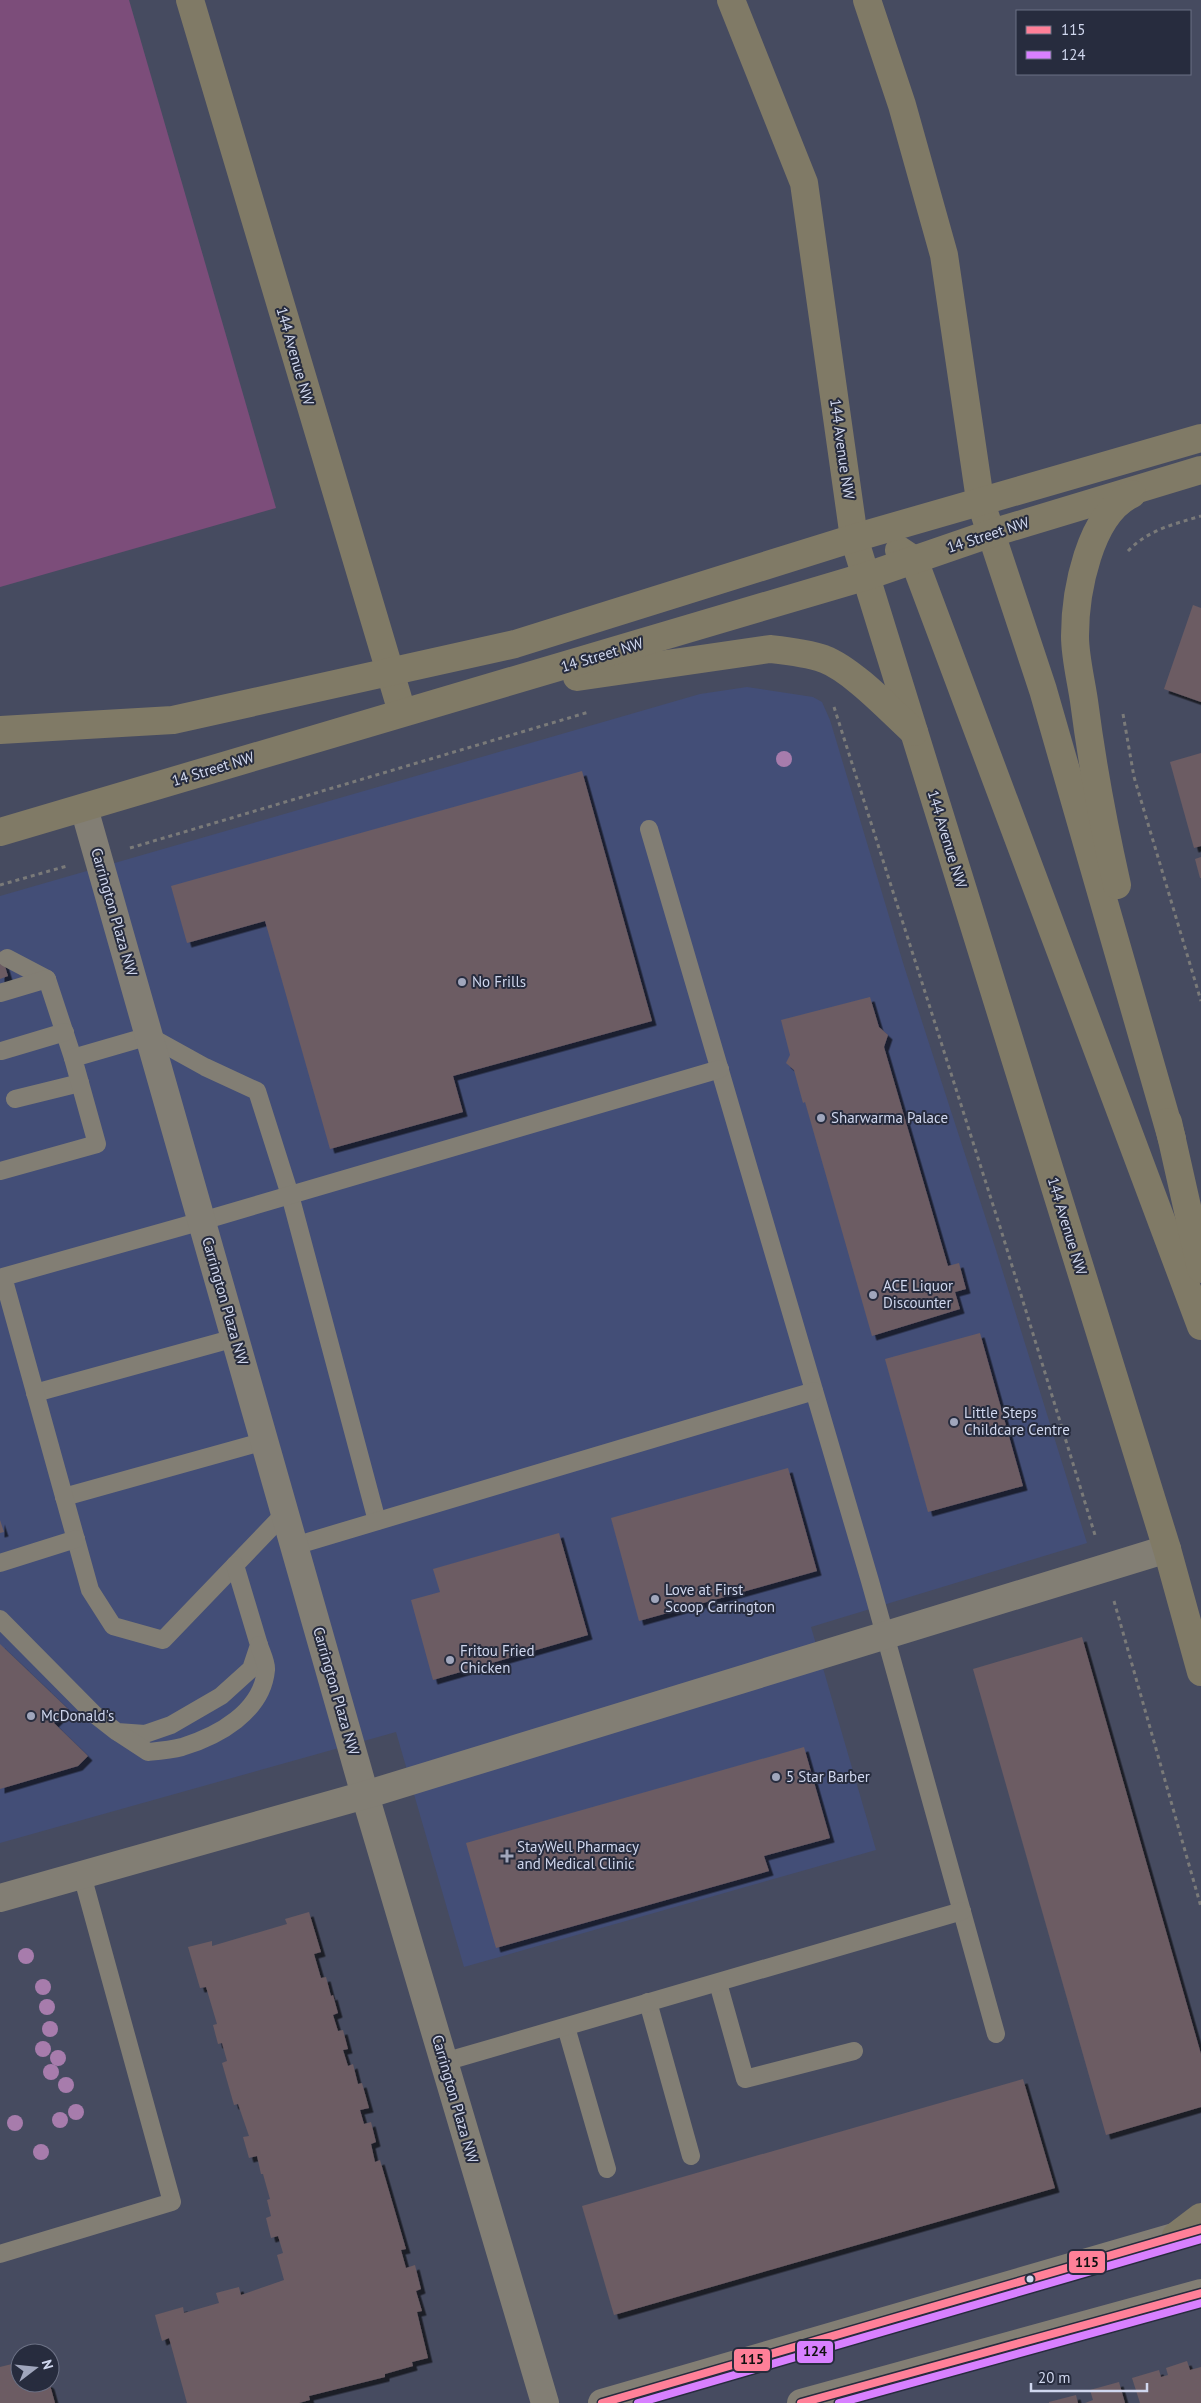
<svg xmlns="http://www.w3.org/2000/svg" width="1201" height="2403" viewBox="0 0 1201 2403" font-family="'PT Sans',sans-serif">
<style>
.built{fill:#434e77}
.green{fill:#7c4d7a}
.building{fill:#6c5c63;filter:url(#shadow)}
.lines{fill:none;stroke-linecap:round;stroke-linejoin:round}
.path{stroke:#7a7a79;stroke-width:3;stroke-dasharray:4 4;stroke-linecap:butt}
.service{stroke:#827e74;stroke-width:18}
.minor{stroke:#827e74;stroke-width:28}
.tertiary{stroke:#827e74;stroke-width:28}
.secondary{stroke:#807a66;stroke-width:28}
.bus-1-casing{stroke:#272c3e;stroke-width:11}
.bus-2-casing{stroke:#272c3e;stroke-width:11}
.bus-1{stroke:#ff8098;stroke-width:8}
.bus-2{stroke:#d880ff;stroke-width:8}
.tree{fill:#a77cac}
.poi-dot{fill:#a0a6bc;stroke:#272c3e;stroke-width:2}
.bus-dot{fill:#d0d7ee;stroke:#272c3e;stroke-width:2}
.labels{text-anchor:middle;stroke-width:4;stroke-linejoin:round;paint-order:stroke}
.street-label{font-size:15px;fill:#d0d7ee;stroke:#272c3e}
.poi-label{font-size:15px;fill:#d0d7ee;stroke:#272c3e;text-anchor:start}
.line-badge{stroke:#272c3e;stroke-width:2}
.pale-badge-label{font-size:14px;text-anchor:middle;font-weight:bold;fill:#111}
</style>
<defs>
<filter id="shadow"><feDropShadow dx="4.5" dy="4.5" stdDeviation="0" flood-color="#0009"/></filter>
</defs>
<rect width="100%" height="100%" fill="#464b60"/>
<path class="built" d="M747,687L813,697L822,702L830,720L904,966L996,1250L1087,1543L811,1627L876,1850L464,1967L396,1732L0,1843V896L700,694Z"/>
<path class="green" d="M0,0H129L276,508L0,587Z"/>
<g class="building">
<path d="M1193,605L1201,608V702L1164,689Z"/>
<path d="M1201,753V846L1194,848L1170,762Z"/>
<path d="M582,771L652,1021L453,1076L463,1112L330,1149L265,921L187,943L171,886Z"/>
<path d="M1201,857V878H1200L1195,859Z"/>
<path d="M0,950L8,976L0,979Z"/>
<path d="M870,997L879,1027L888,1035L884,1047L948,1266L959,1263L966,1289L955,1292L960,1309L872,1336L805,1102L803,1103L794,1070L786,1063L790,1055L781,1020Z"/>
<path d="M980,1333L1023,1486L928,1512L885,1359Z"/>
<path d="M788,1468L817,1571L639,1621L611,1518Z"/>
<path d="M0,1520L4,1532L0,1533Z"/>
<path d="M559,1533L588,1635L433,1680L411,1600L440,1592L433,1569Z"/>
<path d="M1082,1637L1201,2054V2107L1106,2135L973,1669Z"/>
<path d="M0,1644L68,1709L54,1723L88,1756L78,1766L0,1789Z"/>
<path d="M804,1747L830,1838L764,1856L769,1871L496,1948L466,1843Z"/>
<path d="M309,1912L321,1952L314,1954L321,1978L326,1977L331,1996L333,1995L338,2013L333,2015L338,2031L343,2030L348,2049L343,2050L348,2066L353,2064L358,2084L362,2083L369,2108L360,2110L364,2124L371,2122L376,2142L371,2144L375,2162L380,2160L406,2249L401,2250L406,2268L415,2265L421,2289L416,2291L422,2311L417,2312L428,2358L412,2362L413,2366L385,2374V2377L309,2396L310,2400L299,2403H187L169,2338L162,2341L155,2315L183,2307L184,2313L219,2303L216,2293L239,2287L241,2295L284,2280L277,2255L283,2253L278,2236L271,2238L266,2218L271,2216L267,2200L270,2199L263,2174H261L257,2156L249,2158L243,2137L249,2136L238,2104L234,2105L222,2063L227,2061L222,2043L218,2044L213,2025L217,2024L206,1987L200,1988L188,1947L212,1941V1946L287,1924L285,1919Z"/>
<path d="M1023,2079L1055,2188L614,2315L582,2206Z"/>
<path d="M44,2348L45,2353H26V2352Z"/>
<path d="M1187,2361L1190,2370L1201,2367V2403H1140L1132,2378L1159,2370L1161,2377L1168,2375L1166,2368Z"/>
<path d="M20,2362V2383H48L50,2385L55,2403H0V2367Z"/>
<path d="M1119,2382L1125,2403H1085L1093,2400L1090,2390Z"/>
<path d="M1076,2395L1078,2403H1049V2402Z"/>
</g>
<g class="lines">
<g class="path">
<path d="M1128,551C1148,530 1174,524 1201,516"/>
<path d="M834,707L1001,1230L1095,1535"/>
<path d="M1123,714L1134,777L1201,1001"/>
<path d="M130,848L589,712"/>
<path d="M0,885L67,866"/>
<path d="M1114,1601L1201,1907"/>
</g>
<g class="service">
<path d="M649,829L870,1581L996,2034"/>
<path d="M7,958L47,979"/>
<path d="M0,993L47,979L73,1058"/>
<path d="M1,1051L65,1032"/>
<path d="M15,1099L80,1083"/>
<path d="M0,1171L97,1144L73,1058L149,1036L205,1067L257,1091L290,1195L377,1521"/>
<path d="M35,1393L235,1338"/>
<path d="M64,1497L265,1441"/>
<path d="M285,1513L163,1640L113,1626L90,1590L3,1277L202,1221L720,1069"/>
<path d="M294,1546L814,1391"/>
<path d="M0,1563L76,1539"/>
<path d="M0,1619L94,1714L117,1732L145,1734L171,1725L221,1696L251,1669L259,1645L235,1565"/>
<path d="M119,1733L148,1752C159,1751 171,1750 182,1747C218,1736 262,1712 266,1670C267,1663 261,1652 259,1645"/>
<path d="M718,1983L745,2079L854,2051"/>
<path d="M648,2002L691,2156"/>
<path d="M566,2027L607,2169"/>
<path d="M444,2062L962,1911"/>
<path d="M0,2254L172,2202L82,1875"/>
</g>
<g class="minor">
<path d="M84,808L365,1795L545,2403"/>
<path d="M0,1898L365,1795L1167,1549"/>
</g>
<g class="tertiary">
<path d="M602,2403L1198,2230"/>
<path d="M801,2403L1201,2293"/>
</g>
<g class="secondary">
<path d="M190,0L402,712"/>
<path d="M731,0L804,183L854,538L1167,1549L1201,1672"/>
<path d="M867,0L902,105L944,255L980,500L1043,690L1172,1139"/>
<path d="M899,550L914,560L1201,1326"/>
<path d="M577,677L770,649C788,651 807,653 824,659C853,670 891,711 914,732"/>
<path d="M0,730L173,720L515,644L854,538L1201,438"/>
<path d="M0,832L867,576L992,533L1201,470"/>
<path d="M1117,885C1103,823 1092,763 1084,701C1081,680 1075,657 1075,636C1075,593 1089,514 1132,494"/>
<path d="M1168,1122L1201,1269"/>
<path d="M1176,2236L1201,2217"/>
</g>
<g class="bus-1-casing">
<g id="bus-1">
<path d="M602,2403L1201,2229"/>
<path d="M801,2403L1201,2293"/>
</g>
</g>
<g class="bus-2-casing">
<g id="bus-2">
<path d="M638,2403L1201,2239"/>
<path d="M839,2403L1201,2303"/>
</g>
</g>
<use href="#bus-1" class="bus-1"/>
<use href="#bus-2" class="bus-2"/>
</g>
<g class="tree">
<circle cx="784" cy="759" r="8"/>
<circle cx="26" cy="1956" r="8"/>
<circle cx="43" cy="1987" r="8"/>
<circle cx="47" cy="2007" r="8"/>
<circle cx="50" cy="2029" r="8"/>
<circle cx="43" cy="2049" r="8"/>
<circle cx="58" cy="2058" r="8"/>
<circle cx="51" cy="2072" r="8"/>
<circle cx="66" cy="2085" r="8"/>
<circle cx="76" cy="2112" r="8"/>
<circle cx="60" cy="2120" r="8"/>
<circle cx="15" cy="2123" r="8"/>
<circle cx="41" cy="2152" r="8"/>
</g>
<g class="poi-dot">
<circle cx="462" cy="982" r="5"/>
<circle cx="821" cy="1118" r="5"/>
<circle cx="873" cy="1295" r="5"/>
<circle cx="954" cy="1422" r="5"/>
<circle cx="655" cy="1599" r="5"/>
<circle cx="450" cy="1660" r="5"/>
<circle cx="31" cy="1716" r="5"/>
<circle cx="776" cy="1777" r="5"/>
<path d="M504.5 1848.5h5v5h5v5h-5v5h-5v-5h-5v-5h5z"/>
</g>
<circle class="bus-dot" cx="1030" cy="2279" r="4.5"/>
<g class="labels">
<g class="street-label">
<text transform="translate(295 356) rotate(74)" y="5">144 Avenue NW</text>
<text transform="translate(842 449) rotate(82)" y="5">144 Avenue NW</text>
<text transform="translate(988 535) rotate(-18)" y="5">14 Street NW</text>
<text transform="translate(602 655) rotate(-17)" y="5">14 Street NW</text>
<text transform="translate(213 769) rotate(-17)" y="5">14 Street NW</text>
<text transform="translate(947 839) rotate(73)" y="5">144 Avenue NW</text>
<text transform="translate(114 912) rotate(74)" y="5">Carrington Plaza NW</text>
<text transform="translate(1067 1226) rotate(73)" y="5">144 Avenue NW</text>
<text transform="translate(225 1301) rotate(74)" y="5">Carrington Plaza NW</text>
<text transform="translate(336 1691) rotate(74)" y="5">Carrington Plaza NW</text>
<text transform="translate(455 2099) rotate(74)" y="5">Carrington Plaza NW</text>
</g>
<g class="poi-label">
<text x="472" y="987">No Frills</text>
<text x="831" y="1123">Sharwarma Palace</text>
<text x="883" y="1291">ACE Liquor<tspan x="883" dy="17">Discounter</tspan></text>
<text x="964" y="1418">Little Steps<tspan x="964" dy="17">Childcare Centre</tspan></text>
<text x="665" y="1595">Love at First<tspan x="665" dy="17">Scoop Carrington</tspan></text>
<text x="460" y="1656">Fritou Fried<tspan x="460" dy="17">Chicken</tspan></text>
<text x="41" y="1721">McDonald's</text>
<text x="786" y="1782">5 Star Barber</text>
<text x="517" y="1852">StayWell Pharmacy<tspan x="517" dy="17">and Medical Clinic</tspan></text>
</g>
</g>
<g class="line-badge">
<rect x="1068" y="2250" width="38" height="24" rx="5" fill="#ff8098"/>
<rect x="796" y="2340" width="38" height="24" rx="5" fill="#d880ff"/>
<rect x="733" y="2348" width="38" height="24" rx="5" fill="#ff8098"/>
</g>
<g class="pale-badge-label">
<text x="1087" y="2267">115</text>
<text x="815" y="2356">124</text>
<text x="752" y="2364">115</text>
</g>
<rect x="1016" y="10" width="175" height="65" fill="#272c3e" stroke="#6b7084"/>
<rect x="1026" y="26" width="25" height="8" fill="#ff8098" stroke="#6b7084"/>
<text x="1061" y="35" font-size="15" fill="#d0d7ee">115</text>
<rect x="1026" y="51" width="25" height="8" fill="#d880ff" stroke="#6b7084"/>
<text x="1061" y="60" font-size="15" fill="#d0d7ee">124</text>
<g transform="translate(35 2368) rotate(74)"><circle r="24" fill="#272c3e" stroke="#6b7084"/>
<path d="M0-4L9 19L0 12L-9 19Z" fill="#a0a6bc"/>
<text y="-8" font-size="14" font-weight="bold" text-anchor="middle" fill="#d0d7ee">N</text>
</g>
<path d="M1031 2383v8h116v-8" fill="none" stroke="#d0d7ee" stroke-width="2.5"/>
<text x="1038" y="2383" font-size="15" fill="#d0d7ee" stroke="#272c3e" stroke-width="4" paint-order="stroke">20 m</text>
</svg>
